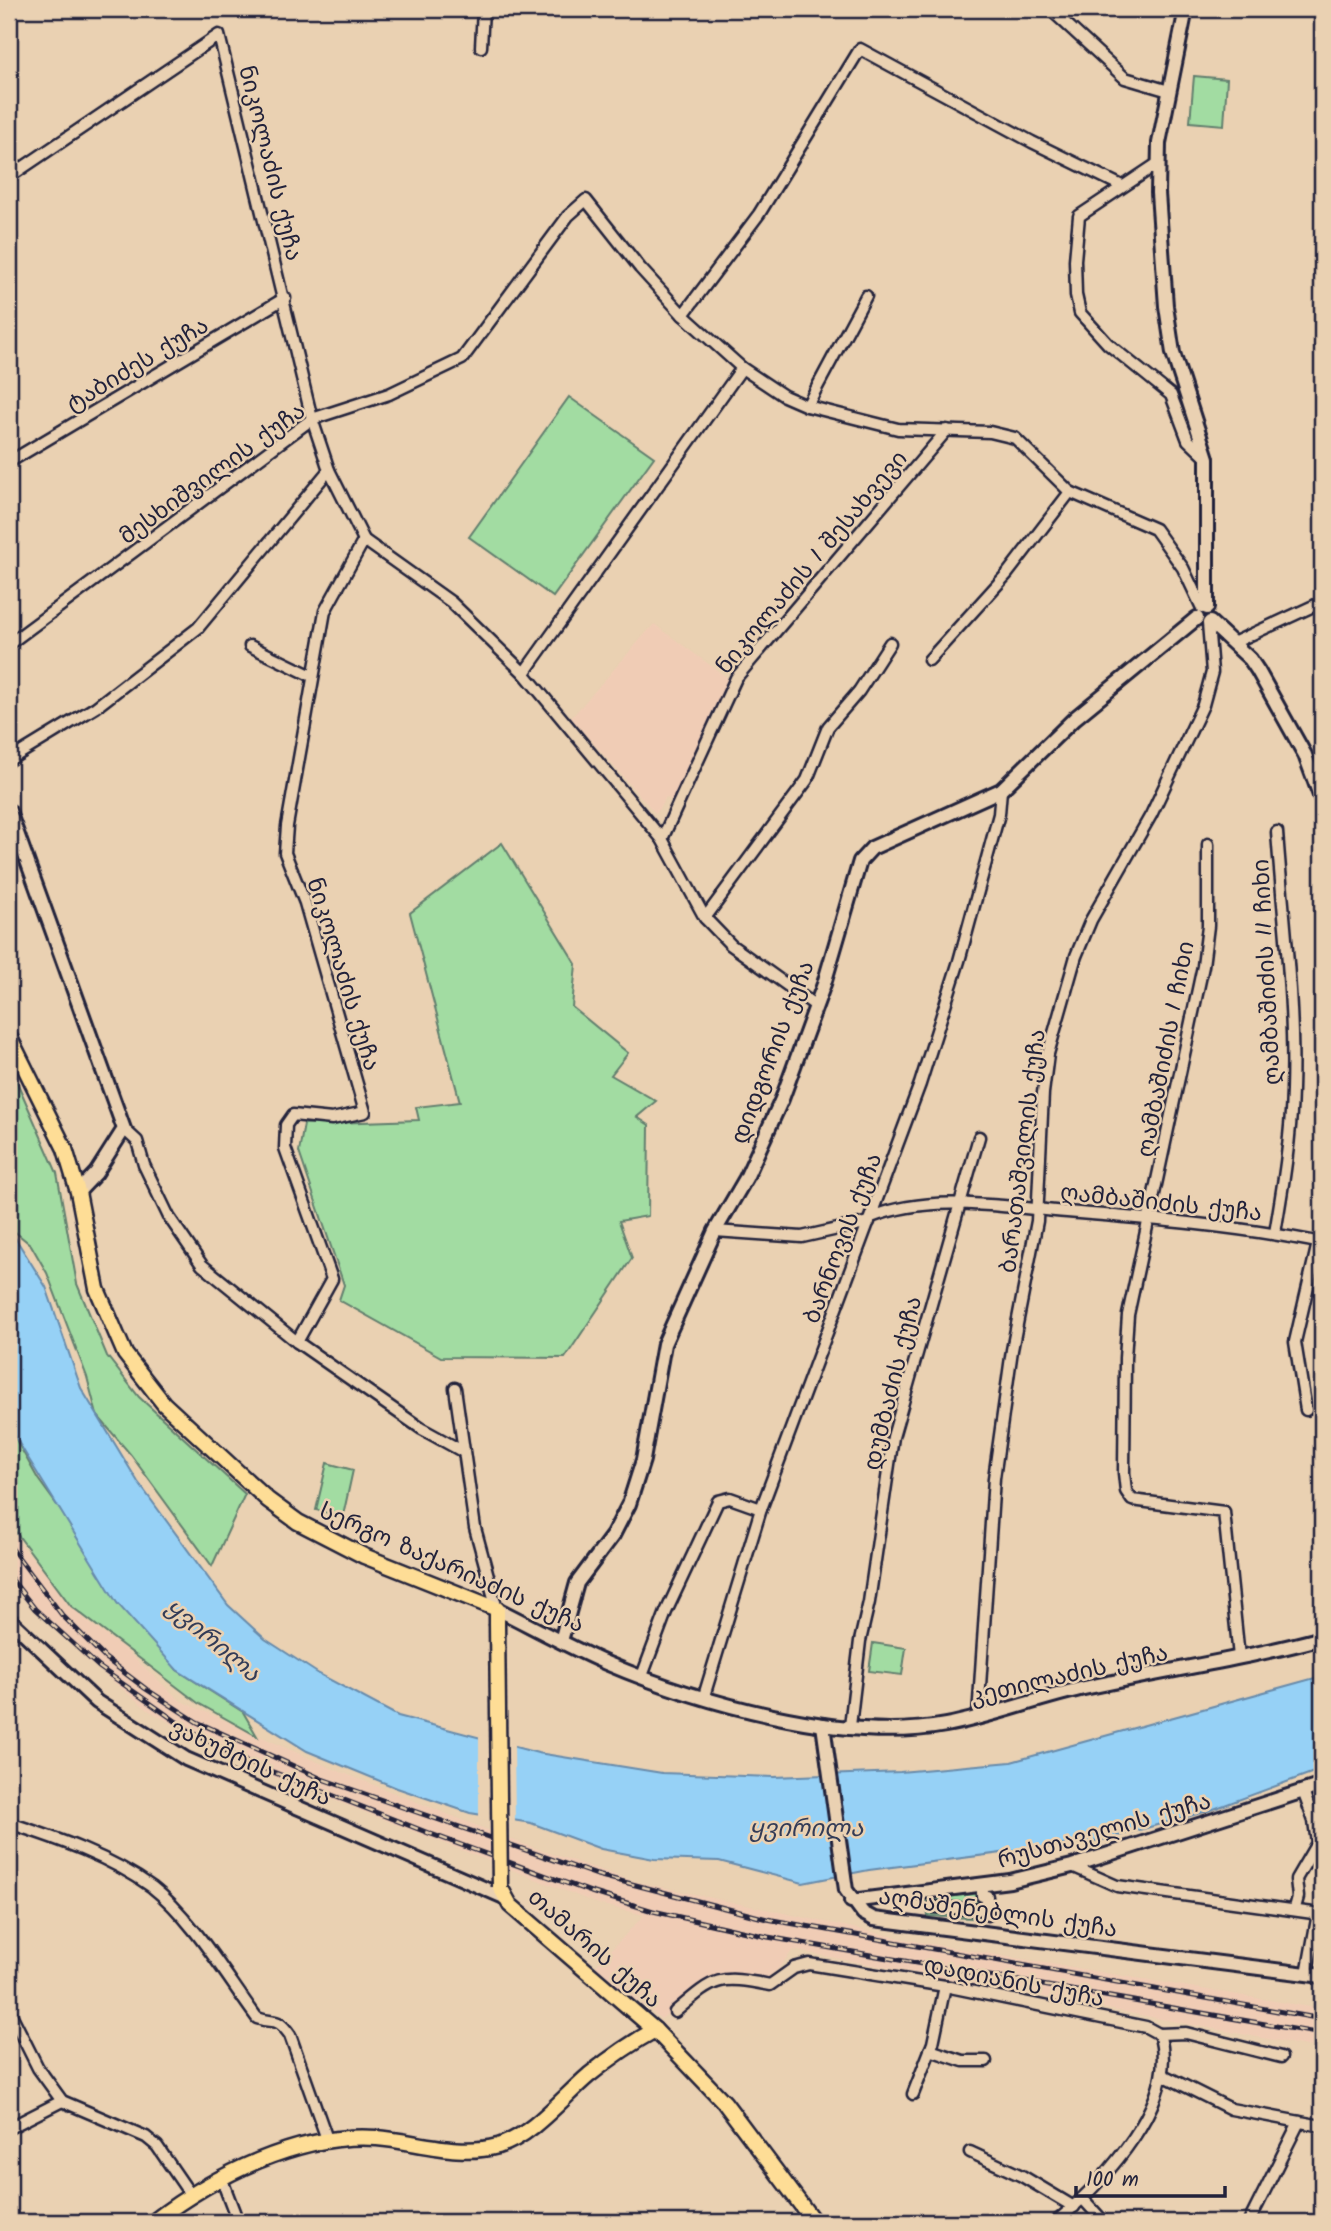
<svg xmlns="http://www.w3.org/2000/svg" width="1331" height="2231" viewBox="0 0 1331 2231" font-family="Kalam,'Noto Sans Georgian',sans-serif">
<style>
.built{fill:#f0ccb5}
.green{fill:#a2dca2;stroke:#627f6e;stroke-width:2}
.water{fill:#96d1f6;stroke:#688bab;stroke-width:2}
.pier{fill:#ead1b2}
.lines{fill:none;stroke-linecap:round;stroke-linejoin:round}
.street-casing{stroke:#22223b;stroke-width:15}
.secondary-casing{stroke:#22223b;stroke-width:18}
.primary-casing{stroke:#22223b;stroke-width:19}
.street{stroke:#ead1b2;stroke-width:10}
.secondary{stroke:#ead1b2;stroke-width:12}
.primary{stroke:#fedd96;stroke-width:14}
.rail-casing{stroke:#22223b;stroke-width:5}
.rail{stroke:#ead1b2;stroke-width:2.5;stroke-dasharray:8;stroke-linecap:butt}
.primary-bridge-casing{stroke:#22223b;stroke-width:19;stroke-linecap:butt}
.primary-bridge{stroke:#fedd96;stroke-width:14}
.labels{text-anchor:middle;stroke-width:5;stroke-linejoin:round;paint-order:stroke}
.street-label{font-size:23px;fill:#22223b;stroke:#ead1b2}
.water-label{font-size:24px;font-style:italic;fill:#333c57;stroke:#ead1b2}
</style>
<rect width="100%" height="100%" fill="#ead1b2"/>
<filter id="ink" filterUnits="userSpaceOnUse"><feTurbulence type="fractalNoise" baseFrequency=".0143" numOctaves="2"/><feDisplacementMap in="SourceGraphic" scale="14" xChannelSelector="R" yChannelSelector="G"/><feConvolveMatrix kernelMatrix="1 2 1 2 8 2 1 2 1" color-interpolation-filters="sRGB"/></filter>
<g filter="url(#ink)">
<g class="built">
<path d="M654,624L733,682L679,805L666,797L656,814L571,718Z"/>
<path d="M9,1527L15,1538L89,1623L121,1646L181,1701L331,1768L523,1844L633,1881L919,1942L1322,2009V2049L793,1950L778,1969L763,1981L721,1974L661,2019L594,1968L644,1915L599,1904L242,1764L148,1710L88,1661L28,1604L9,1581Z"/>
</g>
<g class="green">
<path d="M1194,76L1227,79L1224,125L1190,122Z"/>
<path d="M569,397L654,457L553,597L469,537Z"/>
<path d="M502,843L576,964L572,1007L628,1053L611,1075L656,1101L637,1117L649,1125L648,1216L619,1221L632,1258L565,1358L441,1357L339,1300L344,1285L299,1152L304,1124L419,1120L416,1107L460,1102L410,913Z"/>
<path d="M9,1064L57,1173L77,1284L107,1356L139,1397L245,1494L212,1566L131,1455L97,1415L87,1377L47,1273L31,1245L9,1227Z"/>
<path d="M9,1427L38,1479L177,1670L243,1712L257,1736L198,1703L71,1606L9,1523Z"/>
<path d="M327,1463L353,1470L343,1516L316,1510Z"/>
<path d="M873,1643L906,1648L902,1675L869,1671Z"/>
<path d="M990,1890L993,1919L928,1916L926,1899Z"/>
</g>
<path class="water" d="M9,1228L46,1287L81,1388L138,1482L228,1605L265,1639L319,1674L398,1716L538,1753L662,1773L774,1777L900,1772L1011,1762L1322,1676V1769L1211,1810L1103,1840L869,1870L803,1883L719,1861L654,1859L601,1849L531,1823L470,1813L397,1788L307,1751L177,1670L117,1603L9,1427Z"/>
<path class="pier" d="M479,1735L514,1744L515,1824L479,1818Z"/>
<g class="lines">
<g class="street-casing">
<g id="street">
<path d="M1050,9L1125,78L1169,91"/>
<path d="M481,47L483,9"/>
<path d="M1157,164L1079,216L1075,260L1076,295L1080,313L1108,344L1171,395L1188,440L1207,458"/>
<path d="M9,177L219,35L312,419L329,470L364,540L451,602L524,673L662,839L705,918L731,945L816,1006"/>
<path d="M683,315L759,214L860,49L1032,142L1122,186"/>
<path d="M807,406L866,296"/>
<path d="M9,462L285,298"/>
<path d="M1233,643L1322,602"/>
<path d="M9,644L312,419L389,394L462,359L568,216L586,200L640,268L683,315L742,368L784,396L807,406L898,429L990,432L1015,438L1070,492L1155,529L1183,568L1202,608"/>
<path d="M250,646L312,676"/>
<path d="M929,660L1007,574L1070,492"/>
<path d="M524,673L742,368"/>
<path d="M9,760L96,707L198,628L329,470"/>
<path d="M662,839L736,678L947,430"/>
<path d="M1208,844V926L1203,966L1128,1315L1125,1358L1124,1473L1126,1491L1132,1500L1224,1512L1239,1657"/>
<path d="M705,918L807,780L828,727L859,691L890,643"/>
<path d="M124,1129L137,1141L144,1165L169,1217L202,1265L297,1342L422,1429L462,1451"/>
<path d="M871,1217C932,1193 1004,1207 1067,1212C1153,1219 1238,1226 1322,1243"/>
<path d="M715,1231L802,1237L869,1222"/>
<path d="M1275,1233C1283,1186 1291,1138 1292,1090C1295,1004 1283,917 1277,832"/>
<path d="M297,1342L332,1279L285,1148L286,1125L293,1115L332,1119L365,1112L305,903L285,853L287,826L325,611L364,540"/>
<path d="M455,1388L475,1528L497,1609"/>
<path d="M1306,1410L1295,1342L1318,1243"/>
<path d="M642,1676L666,1612L718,1501L730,1498L761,1509"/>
<path d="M704,1696L761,1509L920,1084L959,961L999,814L1001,790"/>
<path d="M978,1716L994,1478L1012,1350L1037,1221L1043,1093L1048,1054L1076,956L1091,920L1151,815L1203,705L1212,672L1208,623"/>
<path d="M850,1726L860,1641L869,1602L893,1437L979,1137"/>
<path d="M9,1823C56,1838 111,1857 152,1887C192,1918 226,1976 257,2018C275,2025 276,2015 290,2035L327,2139"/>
<path d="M1072,1866L1117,1886L1313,1913L1317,1919L1307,1974"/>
<path d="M982,1891V1896H987V1910"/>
<path d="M933,1907L987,1910L988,1915"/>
<path d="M1295,1908L1298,1897L1296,1879L1317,1843L1314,1821L1303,1791"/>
<path d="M9,2010L38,2068L62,2101L146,2137L157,2146L192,2197"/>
<path d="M675,2012C716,1977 717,1975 770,1985L794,1968L809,1964L945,1986L1146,2027L1159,2034C1181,2101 1103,2182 1056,2222"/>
<path d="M1159,2034L1186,2033L1281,2057"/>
<path d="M930,2050L963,2061H986"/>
<path d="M1163,2075L1231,2109L1322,2126"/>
<path d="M913,2094L933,2043L945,1986"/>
<path d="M9,2128L62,2101"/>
<path d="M970,2152L1022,2176L1074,2207"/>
<path d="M222,2180L238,2222"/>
<path d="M1083,2199L1104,2222"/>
<path d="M1249,2222L1299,2122"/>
</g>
</g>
<g class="secondary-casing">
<g id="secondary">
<path d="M1186,9L1159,143L1158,193L1166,306L1173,353L1207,458V608"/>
<path d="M1210,622L1250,659L1258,671L1305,755L1322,801"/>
<path d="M9,811L124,1129L96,1173L78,1192"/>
<path d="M497,1609C533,1627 569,1647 606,1663C700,1703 845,1744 946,1725C994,1716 1041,1697 1089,1687C1167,1670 1246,1659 1322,1638"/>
<path d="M9,1619L97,1702L186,1759L504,1897"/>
<path d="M561,1641L577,1583L613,1535L629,1504L643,1460L664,1344L715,1231L746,1178L782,1099L824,984L860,861L872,848L1001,790L1075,718L1197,618"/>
<path d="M823,1725L846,1890L863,1913L874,1919L1322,1976"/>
<path d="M851,1901L1010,1881L1072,1866L1322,1785"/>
</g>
</g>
<g class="primary-casing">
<g id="primary">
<path d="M9,1036L65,1149L78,1192L97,1289L125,1354L164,1404L268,1500L298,1522L364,1556L497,1609V1624"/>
<path d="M500,1887L510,1905L655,2030L724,2102L814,2222"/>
<path d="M153,2222C213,2176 300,2132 377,2138C416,2141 458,2157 498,2146C533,2135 562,2098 589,2075C610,2058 631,2043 655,2030"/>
</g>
</g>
<use href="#street" class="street"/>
<use href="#secondary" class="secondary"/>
<use href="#primary" class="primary"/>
<g class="rail-casing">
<g id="rail">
<path d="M9,1545L62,1615L105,1658L146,1689L197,1722L322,1779L597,1875L767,1919L1322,2019"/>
<path d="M9,1576L35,1609L99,1667L191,1732L245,1761L431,1834L591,1892L653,1911L768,1937L1322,2034"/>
</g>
</g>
<use href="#rail" class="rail"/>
<g class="primary-bridge-casing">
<path id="primary-bridge" d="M497,1624L500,1887"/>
</g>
<use href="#primary-bridge" class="primary-bridge"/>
</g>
</g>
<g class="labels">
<g class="street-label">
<text transform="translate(271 163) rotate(76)" y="8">ნიკოლაძის ქუჩა</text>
<text transform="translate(137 364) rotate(-31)" y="8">ტაბიძეს ქუჩა</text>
<text transform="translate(212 473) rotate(-36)" y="8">მესხიშვილის ქუჩა</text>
<text transform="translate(811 562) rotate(-50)" y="8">ნიკოლაძის I შესახვევი</text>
<text transform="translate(1266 972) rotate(-93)" y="8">ღამბაშიძის II ჩიხი</text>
<text transform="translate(344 974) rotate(73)" y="8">ნიკოლაძის ქუჩა</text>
<text transform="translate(1165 1049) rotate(-79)" y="8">ღამბაშიძის I ჩიხი</text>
<text transform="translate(772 1052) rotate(-69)" y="8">დიდგორის ქუჩა</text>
<text transform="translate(1022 1151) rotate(-83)" y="8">ბარათაშვილის ქუჩა</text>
<text transform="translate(1161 1202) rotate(6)" y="8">ღამბაშიძის ქუჩა</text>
<text transform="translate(842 1238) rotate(-69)" y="8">ბარნოვის ქუჩა</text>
<text transform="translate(892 1383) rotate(-76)" y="8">დუმბაძის ქუჩა</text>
<text transform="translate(452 1567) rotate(24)" y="8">სერგო ზაქარიაძის ქუჩა</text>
<text transform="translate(1069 1674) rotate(-13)" y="8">კეთილაძის ქუჩა</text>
<text transform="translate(251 1762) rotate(25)" y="8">ვახუშტის ქუჩა</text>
<text transform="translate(1104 1830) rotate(-16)" y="8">რუსთაველის ქუჩა</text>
<text transform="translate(998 1912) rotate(8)" y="8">აღმაშენებლის ქუჩა</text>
<text transform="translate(595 1948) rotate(41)" y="8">თამარის ქუჩა</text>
<text transform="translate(1014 1981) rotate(11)" y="8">დადიანის ქუჩა</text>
</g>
<g class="water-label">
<text transform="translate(213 1640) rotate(40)" y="8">ყვირილა</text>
<text x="806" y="1836">ყვირილა</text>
</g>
</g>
<rect width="1331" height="2231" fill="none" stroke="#ead1b2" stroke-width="35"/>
<rect x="18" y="18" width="1296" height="2196" fill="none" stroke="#22223b" stroke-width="2.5" filter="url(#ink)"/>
<path d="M1076 2186v10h149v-10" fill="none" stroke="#22223b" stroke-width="3.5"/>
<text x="1086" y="2186" font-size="21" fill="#22223b" stroke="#ead1b2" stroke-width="5" paint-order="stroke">100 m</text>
</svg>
